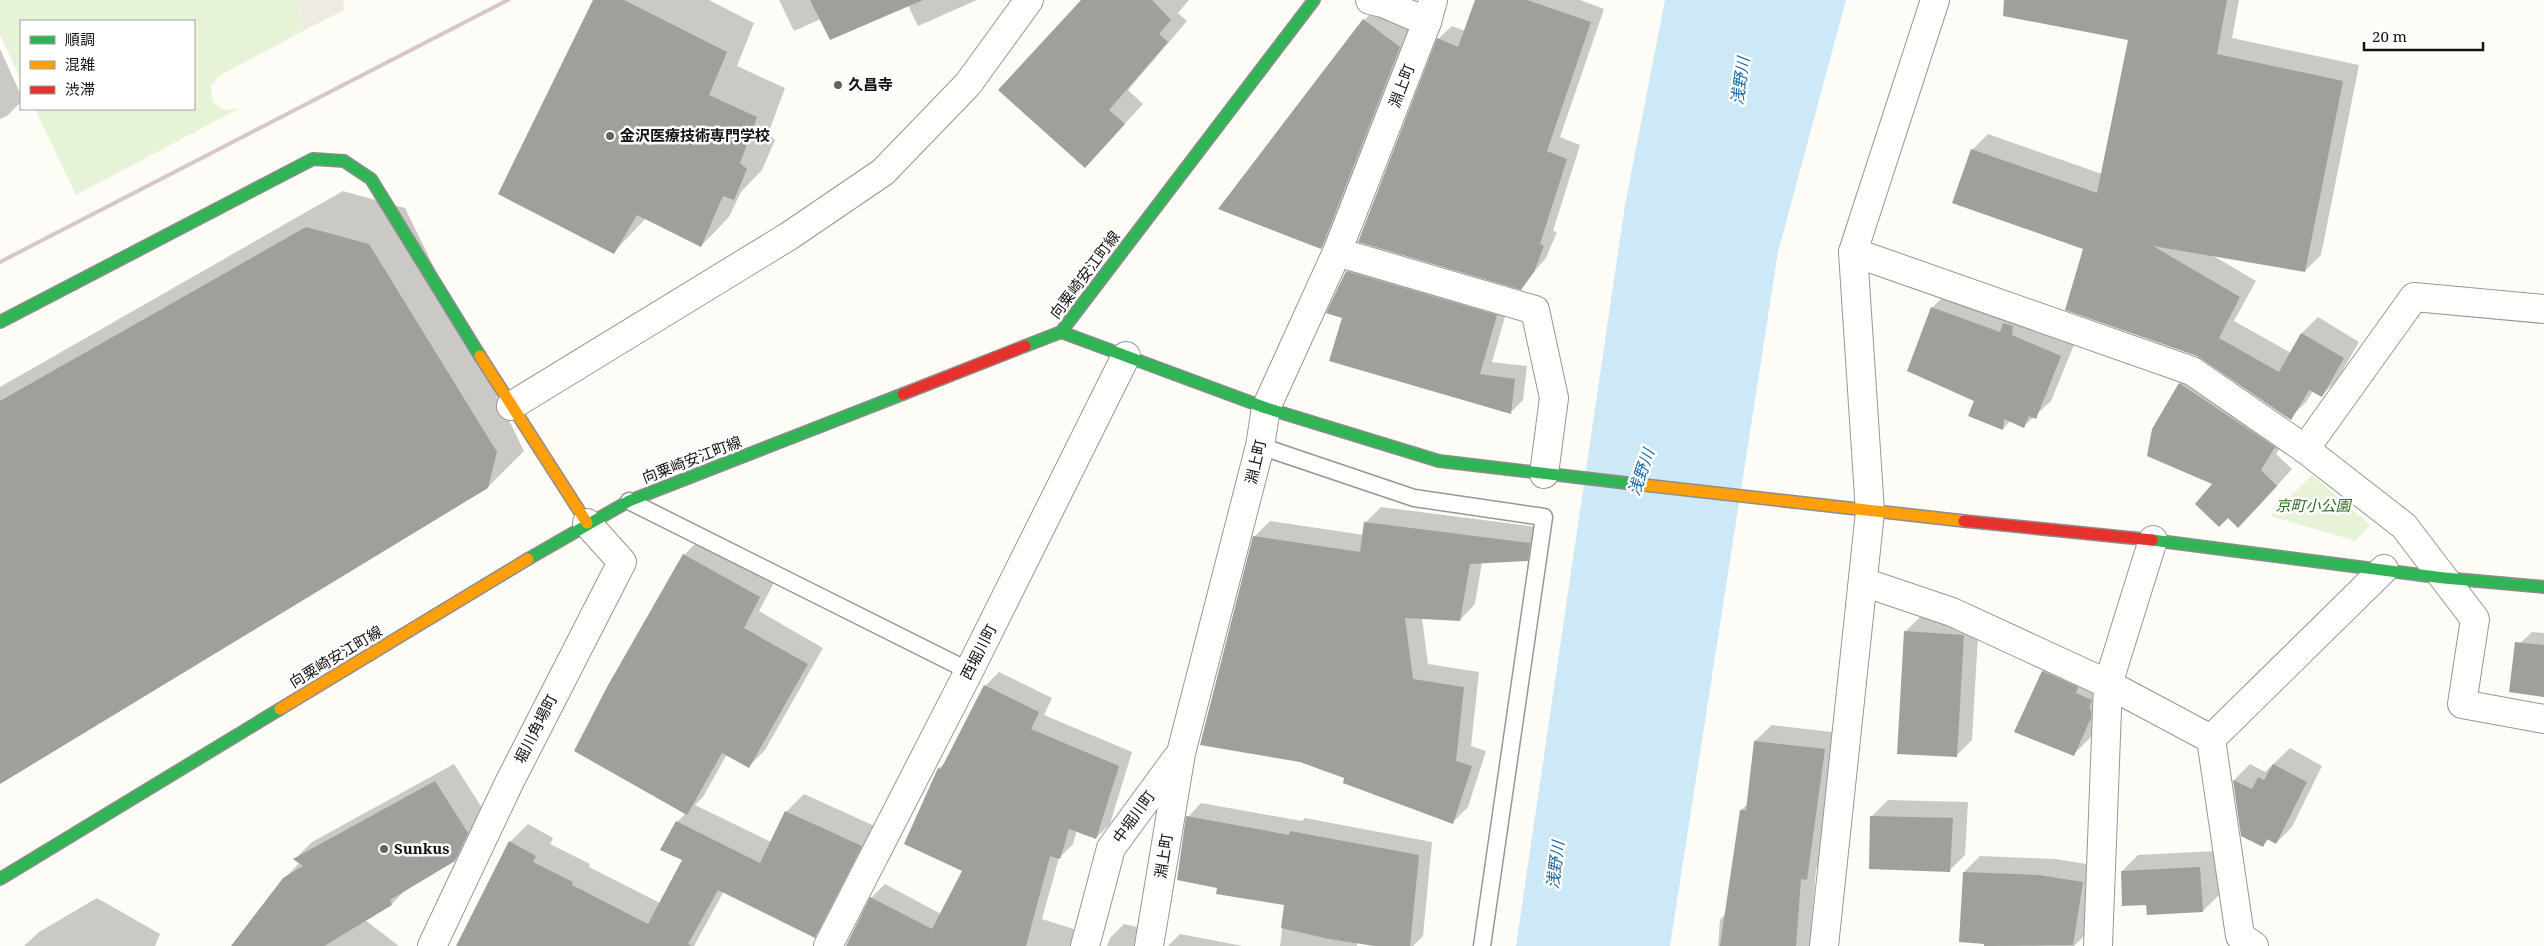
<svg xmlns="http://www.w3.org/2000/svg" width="2544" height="946" viewBox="0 0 2544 946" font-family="'Noto Serif','Noto Sans JP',serif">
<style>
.green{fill:#e7f3d7}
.plaza{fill:#edebe2}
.water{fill:#cde8f7}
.shadow{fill:#0003}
.building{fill:#a19f9c}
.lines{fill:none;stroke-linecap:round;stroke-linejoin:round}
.lane-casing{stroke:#979795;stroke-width:19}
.street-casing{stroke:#979795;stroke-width:30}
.fast-casing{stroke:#8e8d8b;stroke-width:14}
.slow-casing{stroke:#8e8d8b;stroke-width:14}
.jam-casing{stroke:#8e8d8b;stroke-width:14}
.lane{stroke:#fffffe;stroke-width:16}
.street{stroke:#fffffe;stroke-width:28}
.fast{stroke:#30b455;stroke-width:11}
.slow{stroke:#ff9f0a;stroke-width:11}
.jam{stroke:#e5322d;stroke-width:11}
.rail{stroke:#d9c6c7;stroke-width:4}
.poi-dot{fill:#646362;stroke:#fff;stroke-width:2}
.labels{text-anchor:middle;stroke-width:5;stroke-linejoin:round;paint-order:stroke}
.poi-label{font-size:15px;font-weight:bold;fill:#111;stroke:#fff;text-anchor:start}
.street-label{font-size:15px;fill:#111;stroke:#fff}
.park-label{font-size:15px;font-style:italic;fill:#2f6b1f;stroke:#fff}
.water-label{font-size:16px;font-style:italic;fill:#1768a6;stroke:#fff}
</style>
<rect width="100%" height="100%" fill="#fdfcf7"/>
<g class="green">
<path d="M0,0H298L303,31L219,76L211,86L213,102L224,110L240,108L76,195L35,109H194V21H21V80L0,35Z"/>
<path d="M2312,475L2370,525L2356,541L2270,516Z"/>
</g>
<path class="plaza" d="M298,0H343L344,10L303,31Z"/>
<path class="water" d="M1665,0H1846L1778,252L1670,946H1516L1625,205Z"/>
<g class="shadow">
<path d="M594,0H709L754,23L737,66L785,88L768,134L775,140L762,170L741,192L729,217L701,246L646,218L614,252Z"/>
<path d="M779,0H977L918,26L908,5L821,19L794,31Z"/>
<path d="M1083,0H1189L1178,13L1187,21L1128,90L1143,104L1085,167L1000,90Z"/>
<path d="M1385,0L1423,24L1344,225L1321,248L1364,20Z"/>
<path d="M1476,0H1580L1604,9L1560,137L1580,145L1553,231L1557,232L1546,258L1520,288L1438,39L1452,26L1465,31Z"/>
<path d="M2050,0H2239L2232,38L2359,65L2321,255L2305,271L2212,255L2256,281L2234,321L2291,353L2302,333L2318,317L2359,342L2337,380L2321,396L2313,391L2306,402L2290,418L2198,355L2084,248L1972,150L1988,134L2102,174L2130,39Z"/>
<path d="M0,49L21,95V102L7,116L0,119Z"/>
<path d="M343,191L405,208L524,451L488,487L0,783V387Z"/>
<path d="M1359,259L1509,303L1492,362L1527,366L1523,400L1510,413L1344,317L1347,272Z"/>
<path d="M1948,292L2076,340L2051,401L2024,426L2011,420L2003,429L1975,400L1932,308Z"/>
<path d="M2196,368L2290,431L2276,454L2292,469L2254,511L2180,384Z"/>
<path d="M1381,507L1545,528L1543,544L1527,560L1482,562L1475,604L1460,620L1422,618L1428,664L1479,672L1471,746L1486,751L1468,807L1453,822L1346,777L1254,537L1270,521L1364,535L1366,522Z"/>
<path d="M700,539L775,581L759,611L823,648L765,750L749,766L727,754L703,797L695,805L771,842L786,812L804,794L879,828L832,918L814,936L724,891L694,946H458L510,842L528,824L553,838L550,844L590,864L589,867L660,903L683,859L677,822L686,813L684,555Z"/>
<path d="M1922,615L1979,619L1972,740L1956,756L1906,631Z"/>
<path d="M2532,632L2544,633V696L2515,648Z"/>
<path d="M2059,656L2107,701L2090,738L2074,754L2043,672Z"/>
<path d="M999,672L1052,698L1044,715L1132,752L1110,824L1096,838L1077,830L1073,844L1059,858L1042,919L1083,932L1092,946H846L871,898L885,884L941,914L963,870L906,843L939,768L946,762L985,686Z"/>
<path d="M1772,725L1840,733L1823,862L1816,869L1810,946H1718L1720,920L1726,913L1741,810L1748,804L1755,741Z"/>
<path d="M2290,748L2322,766L2292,827L2276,843L2269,839L2263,845L2242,835L2234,780L2250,764L2265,772Z"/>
<path d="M454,764L486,814L473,842L454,860L407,888L392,904L365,920L399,946H232L284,879L300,862L295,859L312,842Z"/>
<path d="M1888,800L1968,802L1965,855L1949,871L1872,816Z"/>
<path d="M1201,803L1302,821L1305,818L1432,842L1423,936L1413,946H1382L1357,942V946H1280L1285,904L1218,887L1188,817Z"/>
<path d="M2215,851L2219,895L2203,911L2147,904L2122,871L2138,855Z"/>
<path d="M1980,856L2056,859L2098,866L2088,928L2082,938L2074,946H1985L1964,872Z"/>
<path d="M97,898L160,934L155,946H24L39,932Z"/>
<path d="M1124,924L1147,929L1156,946H1107L1110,938Z"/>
<path d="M1180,934L1243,946H1168Z"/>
</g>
<g class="building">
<path d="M593,0H624L727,52L709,95L757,117L740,163L747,169L734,200L723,196L701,247L637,215L614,254L498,194Z"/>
<path d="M810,0H923L830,40Z"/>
<path d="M1081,0H1152L1171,20L1159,34L1168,42L1109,110L1125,124L1085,168L998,90Z"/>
<path d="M1475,0H1527L1591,22L1547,151L1567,159L1540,244L1544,246L1534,272L1521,290L1358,242L1437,38L1458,47Z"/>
<path d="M2004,0H2227L2217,54L2343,81L2305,272L2153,246L2240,297L2219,338L2279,372L2301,333L2344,358L2322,397L2309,390L2291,420L2197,356L2065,310L2083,249L1952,203L1971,149L2097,193L2128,40L2003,16Z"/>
<path d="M1363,19L1400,47L1321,249L1218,209Z"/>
<path d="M306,227L369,244L497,452L488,488L0,784V401Z"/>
<path d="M1346,271L1497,315L1480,374L1515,379L1511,414L1329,361L1342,318L1326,313Z"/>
<path d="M1931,307L2000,332L2003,323L2013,326L2012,335L2061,356L2036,419L2029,416L2024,428L2004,419L2003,430L1968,416L1974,401L1907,371Z"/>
<path d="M2179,383L2275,447L2261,470L2277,486L2238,528L2228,518L2219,527L2195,504L2212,484L2147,456L2152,429Z"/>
<path d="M1364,522L1530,543L1528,561L1470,564L1460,621L1405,618L1413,679L1464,687L1456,761L1472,766L1453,824L1343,783L1344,778L1300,762L1200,745L1253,536L1360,552Z"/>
<path d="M683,554L760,597L744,628L808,664L749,768L722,753L687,815L574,751L607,687Z"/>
<path d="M1904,631L1964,635L1957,757L1897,754Z"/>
<path d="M2515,642L2544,645V697L2509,692Z"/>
<path d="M2042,671L2078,687L2076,693L2092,700L2089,708L2091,710V718L2074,756L2014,732Z"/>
<path d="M984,685L1039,712L1031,729L1119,766L1096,839L1069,829L1060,859L1050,856L1026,946H846L870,897L932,929L962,871L904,844L938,768L941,769Z"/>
<path d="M1754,741L1825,749L1807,880L1801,879L1796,946H1720L1740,810H1746Z"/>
<path d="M2273,764L2307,782L2276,844L2267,839L2263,847L2241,836L2233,780L2252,789L2258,777L2264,780Z"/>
<path d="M435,781L468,833L455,861L390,900L392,905L324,946H231L283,878L303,866L293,859Z"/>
<path d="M785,811L862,846L815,938L718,890L688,944L692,946H456L509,841L536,856L533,862L573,882L572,885L648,924L682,860L660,850L676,821L760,863Z"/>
<path d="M1186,816L1289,835L1290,831L1419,855L1410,946H1374L1329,939L1281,928L1284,905L1216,894L1217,888L1177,880Z"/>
<path d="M1870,816L1953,818L1950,872L1869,869Z"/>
<path d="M2200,867L2203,912L2147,915L2146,905L2122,906L2121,871Z"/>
<path d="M1963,872L2039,875L2083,882L2073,945L1984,946V944L1959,942Z"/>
</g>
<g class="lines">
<g class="lane-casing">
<g id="lane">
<path d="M1260,446L1414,498L1544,517L1482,946"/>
<path d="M629,501L969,671"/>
</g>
</g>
<g class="street-casing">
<g id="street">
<path d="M1370,0L1383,3L1427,22"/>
<path d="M1337,252L1535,310L1554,398L1544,474"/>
<path d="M1853,252L2192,371L2305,449L2404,526L2475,619L2462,704L2544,719"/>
<path d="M511,406L789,236L883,172L968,84L1029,0"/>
<path d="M2305,449L2414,297L2544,309"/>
<path d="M1863,582L1952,612L2108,684L2211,739L2240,936L2254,946"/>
<path d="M2211,739L2384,569"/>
<path d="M432,946L509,783L622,562L587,523"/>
<path d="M828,946L969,671L1126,356"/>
<path d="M1085,946L1111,848L1177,758"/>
<path d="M1149,946L1181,753L1260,446L1266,408L1337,252L1427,22L1433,0"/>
<path d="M1824,946L1870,512L1853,252L1935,0"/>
<path d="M2098,946L2108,684L2153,540"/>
</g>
</g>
<g class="fast-casing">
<g id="fast">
<path d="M0,322L313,159L344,161L371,179L480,356"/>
<path d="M1061,332L1266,408L1439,461L1635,484"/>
<path d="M1025,346L1061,332L1314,0"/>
<path d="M2152,540L2444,578L2544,587"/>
<path d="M528,559L629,501L903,394"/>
<path d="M0,879L280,709"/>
</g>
</g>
<g class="slow-casing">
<g id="slow">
<path d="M480,356L587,523"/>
<path d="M1635,484L1964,521"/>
<path d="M280,709L528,559"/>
</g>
</g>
<g class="jam-casing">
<g id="jam">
<path d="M903,394L1025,346"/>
<path d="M1964,521L2152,540"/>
</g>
</g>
<use href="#lane" class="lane"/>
<use href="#street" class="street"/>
<use href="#fast" class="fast"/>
<use href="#slow" class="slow"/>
<use href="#jam" class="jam"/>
<path class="rail" d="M0,262L508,0"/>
</g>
<g class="poi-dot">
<circle cx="838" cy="85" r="5"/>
<circle cx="610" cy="136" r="5"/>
<circle cx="384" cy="849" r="5"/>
</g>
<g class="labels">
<g class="poi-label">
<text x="848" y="90">久昌寺</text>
<text x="620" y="141">金沢医療技術専門学校</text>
<text x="394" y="854">Sunkus</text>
</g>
<g class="street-label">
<text transform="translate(1402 86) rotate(-69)" y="5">淵上町</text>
<text transform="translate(1085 275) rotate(-53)" y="5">向粟崎安江町線</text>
<text transform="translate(692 460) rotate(-21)" y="5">向粟崎安江町線</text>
<text transform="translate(1256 462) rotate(-77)" y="5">淵上町</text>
<text transform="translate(979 652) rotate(-63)" y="5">西堀川町</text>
<text transform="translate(336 657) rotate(-31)" y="5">向粟崎安江町線</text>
<text transform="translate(536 729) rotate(-63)" y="5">堀川角場町</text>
<text transform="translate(1134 817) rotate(-54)" y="5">中堀川町</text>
<text transform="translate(1164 856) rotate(-81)" y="5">淵上町</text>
</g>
<g class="park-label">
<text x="2313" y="511">京町小公園</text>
</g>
<g class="water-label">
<text transform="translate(1740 81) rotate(-82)" y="6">浅野川</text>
<text transform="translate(1641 472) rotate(-71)" y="6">浅野川</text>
<text transform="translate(1555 865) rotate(-83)" y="6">浅野川</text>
</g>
</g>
<rect x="20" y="20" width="175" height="90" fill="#ffffff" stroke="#a0a0a0"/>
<rect x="30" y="36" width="25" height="8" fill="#30b455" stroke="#a0a0a0"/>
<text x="65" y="45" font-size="15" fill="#111111">順調</text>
<rect x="30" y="61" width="25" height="8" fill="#ff9f0a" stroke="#a0a0a0"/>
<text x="65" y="70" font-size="15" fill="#111111">混雑</text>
<rect x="30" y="86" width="25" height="8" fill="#e5322d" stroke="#a0a0a0"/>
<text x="65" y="95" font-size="15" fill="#111111">渋滞</text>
<path d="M2364 42v8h119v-8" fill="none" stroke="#111111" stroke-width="2.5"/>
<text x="2372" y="42" font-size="15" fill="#111111" stroke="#ffffff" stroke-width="4" paint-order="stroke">20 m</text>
</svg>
